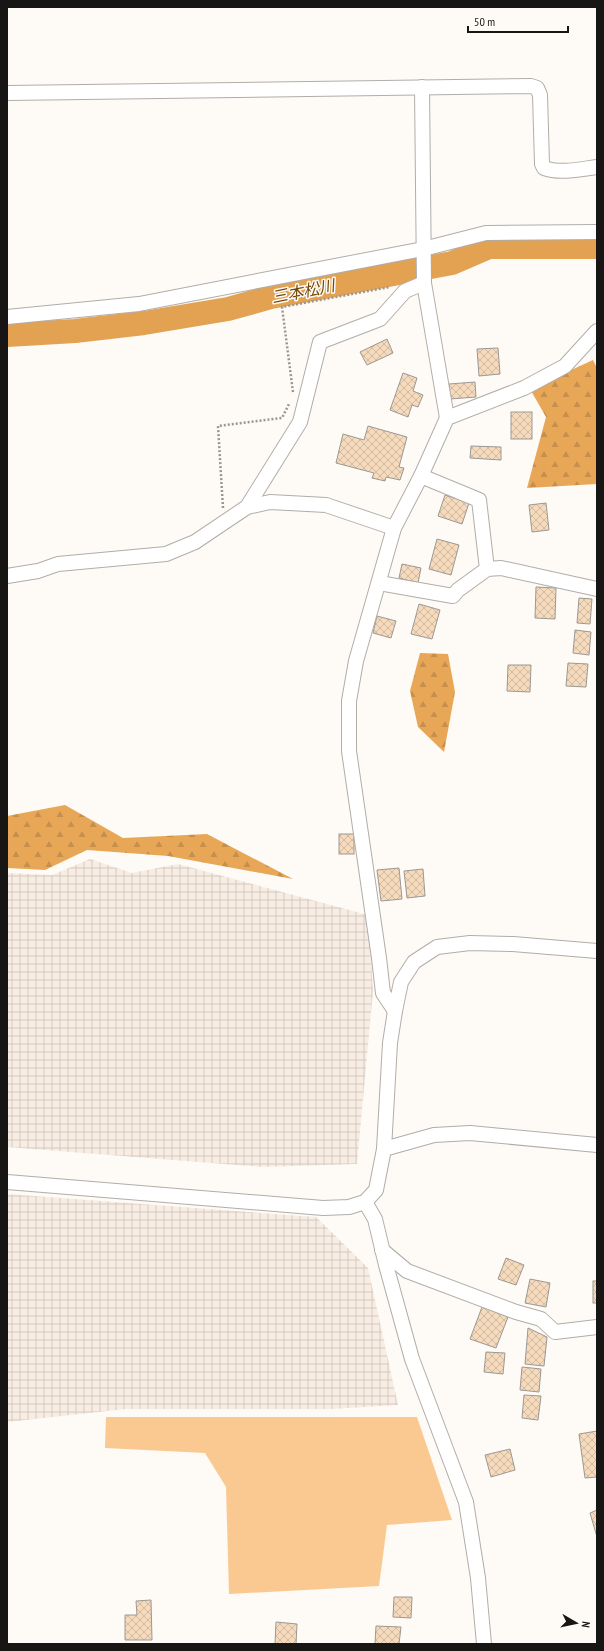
<svg xmlns="http://www.w3.org/2000/svg" width="604" height="1651" viewBox="0 0 604 1651" font-family="'PT Sans Narrow','Noto Sans JP',sans-serif">
<style>
.industrial{fill:url(#industrial-grid)}
.grass{fill:#fac992}
.forest{fill:url(#forest-firs)}
.lines{fill:none;stroke-linecap:round;stroke-linejoin:round}
.river{stroke:#e3a252;stroke-width:24}
.building{fill:url(#building-cross-hatch);stroke:#9c9894}
.minor-casing{stroke:#b1ada9;stroke-width:16}
.path{stroke:#9a9793;stroke-width:2.5;stroke-dasharray:2 2;stroke-linecap:butt}
.minor{stroke:#fff;stroke-width:14}
.labels{text-anchor:middle;stroke-width:3;stroke-linejoin:round;paint-order:stroke}
.water-label{font-size:16px;font-style:italic;fill:#724706;stroke:#fefaf5}
</style>
<defs>
<pattern id="industrial-grid" width="8" height="8" patternUnits="userSpaceOnUse"><rect width="8" height="8" fill="#f7ede3"/><path d="M0 4h8M4 0v8" fill="none" stroke="#d3cac2"/></pattern>
<pattern id="forest-firs" width="22" height="20" patternUnits="userSpaceOnUse"><rect width="22" height="20" fill="#e8a757"/><path d="M5 1l3.5 6h-7zM16 11l3.5 6h-7z" fill="#c68f4b"/></pattern>
<pattern id="building-cross-hatch" width="8" height="8" patternUnits="userSpaceOnUse"><rect width="8" height="8" fill="#f5dabc"/><path d="M0 0l8 8M0 8l8-8" fill="none" stroke="#d1baa1"/></pattern>
</defs>
<rect width="100%" height="100%" fill="#fefaf5"/>
<g class="industrial">
<path d="M90,859L132,873L178,864L368,915L373,991L357,1164L262,1167L7,1147V873L52,875Z"/>
<path d="M7,1194L316,1217L368,1268L398,1405L333,1409H126L7,1422Z"/>
</g>
<path class="grass" d="M106,1417H417L452,1520L387,1525L379,1586L229,1594L226,1487L205,1453L105,1448Z"/>
<g class="forest">
<path d="M593,360L597,368V484L527,488L546,417L530,389Z"/>
<path d="M420,653L448,654L455,692L444,752L418,727L410,691Z"/>
<path d="M65,805L123,838L207,834L293,879L168,856L87,850L45,870L7,868V816Z"/>
</g>
<g class="lines">
<path class="river" d="M7,335L75,331L144,323L228,309L271,297L452,263L489,247H597"/>
</g>
<g class="building">
<path d="M387,339L393,353L367,365L360,352Z"/>
<path d="M498,348L500,374L479,376L477,349Z"/>
<path d="M403,373L417,378L413,391L423,395L418,407L412,405L408,417L390,410Z"/>
<path d="M475,382L476,397L450,399L449,384Z"/>
<rect x="511" y="412" width="21" height="27"/>
<path d="M368,426L407,437L399,467L404,468L400,480L386,477L385,481L372,478L374,473L336,463L343,434L364,440Z"/>
<path d="M471,446L501,447V460L470,458Z"/>
<path d="M445,495L469,503L462,524L438,516Z"/>
<path d="M546,503L549,530L532,532L529,505Z"/>
<path d="M437,539L459,545L451,575L429,569Z"/>
<path d="M402,564L421,568L418,583L399,578Z"/>
<path d="M536,587L556,588L555,619L535,618Z"/>
<path d="M579,598L592,599L590,624L577,623Z"/>
<path d="M419,604L440,610L432,639L411,634Z"/>
<path d="M377,616L396,621L391,638L373,633Z"/>
<path d="M575,630L591,632L589,655L573,653Z"/>
<path d="M568,663L588,664L586,687L566,686Z"/>
<path d="M508,665H531L530,692L507,691Z"/>
<rect x="339" y="834" width="15" height="20"/>
<path d="M399,868L402,899L381,901L377,870Z"/>
<path d="M423,869L425,896L407,898L404,871Z"/>
<path d="M506,1258L524,1265L516,1285L498,1279Z"/>
<path d="M530,1279L550,1283L546,1307L525,1303Z"/>
<rect x="593" y="1281" width="4" height="22"/>
<path d="M482,1307L508,1317L496,1348L470,1339Z"/>
<path d="M528,1328L547,1337L544,1366L525,1364Z"/>
<path d="M486,1352L505,1353L503,1374L484,1372Z"/>
<path d="M522,1367L541,1369L539,1392L520,1390Z"/>
<path d="M524,1395L541,1396L538,1420L522,1418Z"/>
<path d="M597,1431V1477L585,1478L579,1434Z"/>
<path d="M510,1449L515,1470L491,1477L485,1455Z"/>
<path d="M597,1510V1537L590,1513Z"/>
<path d="M394,1597H412L411,1618L393,1617Z"/>
<path d="M151,1600L152,1640H125V1615H137L136,1601Z"/>
<path d="M276,1622L297,1624L296,1644H275Z"/>
<path d="M376,1626L401,1627L399,1644H375Z"/>
</g>
<g class="lines">
<g class="minor-casing">
<g id="minor">
<path d="M422,87L424,283L447,418"/>
<path d="M7,93L531,86L537,88L540,95L542,164L544,168C560,174 581,169 597,167"/>
<path d="M7,317L139,304L423,249L486,233L597,232"/>
<path d="M421,476L479,500L487,569"/>
<path d="M247,507L300,422L320,342L380,319L405,291L424,283"/>
<path d="M7,576L38,571L58,564L166,554L195,542L247,507L270,502L326,505L394,528"/>
<path d="M379,583L453,596L458,590L487,569L501,568L597,589"/>
<path d="M395,1011L383,993L379,958L349,751V701L356,661L394,528L421,476L447,418L524,388L565,366L597,331"/>
<path d="M384,1149L434,1135L470,1133L597,1145"/>
<path d="M7,1182L323,1208L349,1207L365,1202L376,1190L384,1149L390,1043L395,1011L401,982L414,962L437,947L470,943L513,944L597,951"/>
<path d="M365,1202L375,1219L386,1265L412,1359L466,1502L478,1578L484,1644"/>
<path d="M382,1250L407,1271L516,1312L541,1319L555,1332L597,1327"/>
</g>
</g>
<g class="path">
<path d="M293,392L282,307L390,287"/>
<path d="M223,508L218,426L282,418L289,404"/>
</g>
<use href="#minor" class="minor"/>
</g>
<g class="labels">
<g class="water-label">
<text transform="translate(303 291) rotate(-11)" y="6">三本松川</text>
</g>
</g>
<rect width="604" height="1651" fill="none" stroke="#171614" stroke-width="16"/>
<g transform="translate(576 1623) rotate(99)" stroke="#fefaf5" stroke-width="3" paint-order="stroke">
<path d="M0-3L7 15L0 10L-7 15Z" fill="#171614"/>
<text y="-6" font-size="11" font-weight="bold" text-anchor="middle" fill="#171614">N</text>
</g>
<path d="M468 26v6h100v-6" fill="none" stroke="#171614" stroke-width="2"/>
<text x="474" y="26" font-size="12" fill="#171614" stroke="#fefaf5" stroke-width="3" paint-order="stroke">50 m</text>
</svg>
